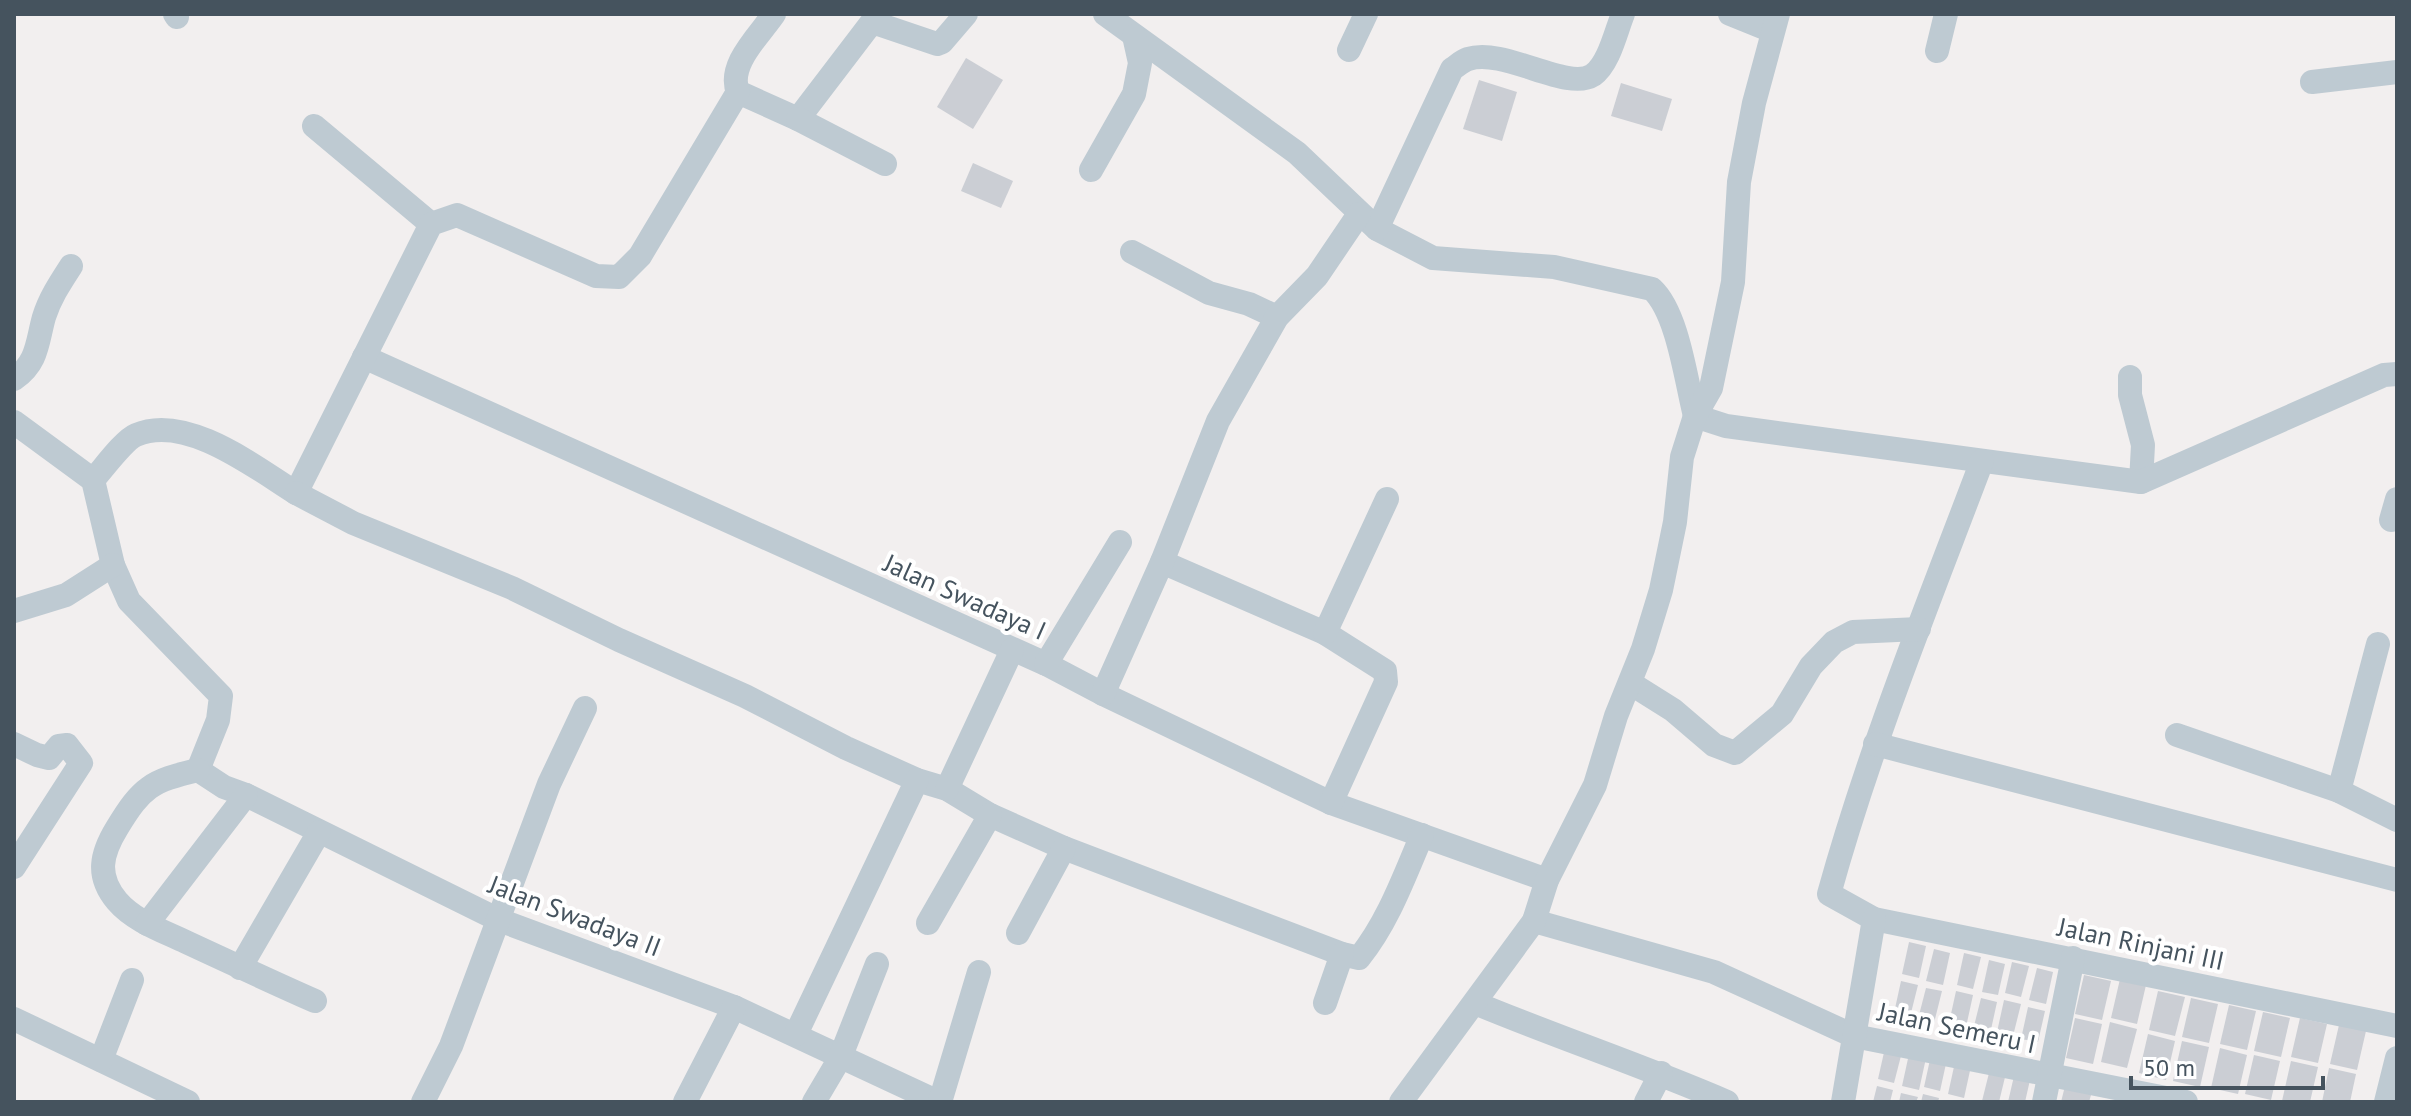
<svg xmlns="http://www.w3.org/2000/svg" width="2411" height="1116" viewBox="0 0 2411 1116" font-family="'PT Sans',sans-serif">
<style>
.building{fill:#cbced4}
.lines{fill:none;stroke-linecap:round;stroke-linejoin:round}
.minor{stroke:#becad2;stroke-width:24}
.labels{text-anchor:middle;stroke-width:8;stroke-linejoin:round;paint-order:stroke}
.street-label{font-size:26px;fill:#45535e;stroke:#fff}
</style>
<rect width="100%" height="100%" fill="#f2efef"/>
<g class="building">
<path d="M966,58L1003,80L973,129L937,107Z"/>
<path d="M1479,80L1517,92L1502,141L1463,129Z"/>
<path d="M1621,83L1672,99L1662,131L1611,116Z"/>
<path d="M973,163L1013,181L1001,208L961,191Z"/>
<path d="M1909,942L1926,946L1919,978L1902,974Z"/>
<path d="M1934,949L1950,953L1943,985L1926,981Z"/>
<path d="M1964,953L1981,957L1973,989L1957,985Z"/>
<path d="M1989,960L2005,964L1998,995L1982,992Z"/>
<path d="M2012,962L2029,966L2021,997L2005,993Z"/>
<path d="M2037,968L2053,972L2046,1004L2029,1000Z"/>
<path d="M2084,975L2111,981L2102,1020L2075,1014Z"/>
<path d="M2120,979L2146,985L2137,1024L2111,1018Z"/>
<path d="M1901,981L1918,985L1910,1017L1894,1013Z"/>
<path d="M1926,988L1942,991L1934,1023L1918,1019Z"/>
<path d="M1956,991L1973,995L1966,1027L1949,1023Z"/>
<path d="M2158,991L2185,997L2175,1036L2149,1030Z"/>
<path d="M1981,998L1997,1002L1990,1034L1973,1030Z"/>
<path d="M2191,998L2218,1004L2209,1043L2182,1037Z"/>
<path d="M2004,1000L2021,1004L2013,1036L1997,1032Z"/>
<path d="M2229,1005L2256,1011L2247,1050L2220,1044Z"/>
<path d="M2028,1007L2045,1011L2038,1042L2021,1039Z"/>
<path d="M2263,1012L2290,1018L2281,1057L2254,1051Z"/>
<path d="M2075,1018L2102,1024L2093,1064L2066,1058Z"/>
<path d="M2300,1018L2327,1024L2318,1063L2291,1057Z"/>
<path d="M2110,1022L2137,1029L2127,1068L2101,1062Z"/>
<path d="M2339,1025L2366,1031L2357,1070L2330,1064Z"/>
<path d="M2148,1034L2175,1041L2166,1080L2139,1073Z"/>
<path d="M2182,1041L2209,1047L2200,1087L2173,1081Z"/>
<path d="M1885,1048L1902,1052L1894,1083L1878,1079Z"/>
<path d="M2220,1048L2247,1055L2238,1094L2211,1088Z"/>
<path d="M1909,1054L1926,1058L1919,1090L1902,1086Z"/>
<path d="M1931,1055L1947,1059L1940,1091L1924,1087Z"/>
<path d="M2254,1055L2280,1061L2271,1100L2245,1094Z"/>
<path d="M2291,1061L2318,1067L2310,1102L2282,1101Z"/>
<path d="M1955,1062L1971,1066L1964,1098L1948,1094Z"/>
<path d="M2329,1068L2356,1074L2350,1102H2322Z"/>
<path d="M1990,1069L2006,1073L1999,1102L1982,1101Z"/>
<path d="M2014,1076L2030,1080L2025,1102H2008Z"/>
<path d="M2066,1082L2093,1088L2089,1102H2061Z"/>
<path d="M1877,1086L1893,1090L1890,1102H1873Z"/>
<path d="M1901,1093L1918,1097L1916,1102H1899Z"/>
<path d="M1923,1094L1939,1098L1938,1102H1921Z"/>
</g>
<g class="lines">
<g class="minor">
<path d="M175,14L177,17"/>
<path d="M1105,14L1297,153L1377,229L1433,258L1554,267L1652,289C1678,313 1686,381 1695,416"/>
<path d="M1730,14L1772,31"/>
<path d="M1349,50L1366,14"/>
<path d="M1937,51L1946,14"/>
<path d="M2312,82L2397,72"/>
<path d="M738,92L798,119L872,22L937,44L942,42L966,14"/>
<path d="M798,119L885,164"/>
<path d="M314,126L431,224"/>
<path d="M1091,170L1134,94L1140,63L1134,36"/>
<path d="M1377,229L1452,69C1457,66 1462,61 1468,59C1504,47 1567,92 1593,75C1609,64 1616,31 1623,14"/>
<path d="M1132,252L1209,293L1249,304L1277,317"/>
<path d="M364,357L1046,664L1103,694L1331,803L1547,880"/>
<path d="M2130,377V395L2143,445L2141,482"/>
<path d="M14,379C38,363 37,342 44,317C50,298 60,283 71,266"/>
<path d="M1695,416L1726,426L2141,482L2384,375L2397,374"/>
<path d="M14,422L93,480L113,565L129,601L221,696L218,720L198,770"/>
<path d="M1982,461C1928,604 1870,746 1829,894L1874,919L2397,1026"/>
<path d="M93,480C103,469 124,440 136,435C186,413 256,468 296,493L431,224L457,215L596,276L619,277L640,256L738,92C727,65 759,36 774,14"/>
<path d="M296,493L353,523L512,588L619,640L745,696L846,748L917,780L947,789L990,815L1064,848L1342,954L1359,958C1388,922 1404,877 1422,835"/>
<path d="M2391,520L2397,499"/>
<path d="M1162,562L1325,633L1385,671L1386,682L1331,803"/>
<path d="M14,611L66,595L113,565"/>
<path d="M1325,633L1387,499"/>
<path d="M1046,664L1120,542"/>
<path d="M1630,683L1673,710L1714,745L1735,753L1782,714L1811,666L1834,642L1853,632L1919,629"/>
<path d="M1103,694L1162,562L1218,421L1277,317L1317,276L1359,214"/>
<path d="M2177,735L2339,791L2397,820"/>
<path d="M14,744L37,755L49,758L59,746L67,745L81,763L14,867"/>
<path d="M1875,744L2397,880"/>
<path d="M198,770L224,787L246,795L499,920L734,1007L938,1102"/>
<path d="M198,770C151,781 142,787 117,828C101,854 96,876 117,901C134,921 163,931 186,942C229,962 272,982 315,1001"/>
<path d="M947,789L1012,650"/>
<path d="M2339,791L2378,644"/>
<path d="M1534,921L1714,972L1854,1036L2186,1102"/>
<path d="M928,923L990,815"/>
<path d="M147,924L246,795"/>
<path d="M1018,933L1064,848"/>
<path d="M240,968L319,832"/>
<path d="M1325,1003L1342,954"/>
<path d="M1475,1003C1559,1038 1644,1066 1727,1102"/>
<path d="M14,1019L188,1102"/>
<path d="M796,1034L917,780"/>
<path d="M101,1060L132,980"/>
<path d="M423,1102L451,1046L549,784L585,708"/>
<path d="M685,1102L734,1007"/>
<path d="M814,1102L840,1058L877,964"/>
<path d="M940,1102L979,972"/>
<path d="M1401,1102L1534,921L1547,880L1595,785L1616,716L1643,649L1661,590L1675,522L1682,457L1695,416L1711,388L1733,282L1739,182L1754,103L1778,14"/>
<path d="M1646,1102L1661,1073"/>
<path d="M1843,1102L1874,919"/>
<path d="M2044,1102L2073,958"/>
<path d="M2386,1102L2397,1058"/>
</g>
</g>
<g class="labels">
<g class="street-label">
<text transform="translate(965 597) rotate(24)" y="9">Jalan Swadaya I</text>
<text transform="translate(575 916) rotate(21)" y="9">Jalan Swadaya II</text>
<text transform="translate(2141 944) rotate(12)" y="9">Jalan Rinjani III</text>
<text transform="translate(1957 1028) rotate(12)" y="9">Jalan Semeru I</text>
</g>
</g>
<rect width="2411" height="1116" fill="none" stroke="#45535e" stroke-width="32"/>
<path d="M2131 1076v12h192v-12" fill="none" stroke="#45535e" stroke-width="4"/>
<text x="2143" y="1076" font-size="24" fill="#45535e" stroke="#ffffff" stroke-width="6" paint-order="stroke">50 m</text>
</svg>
